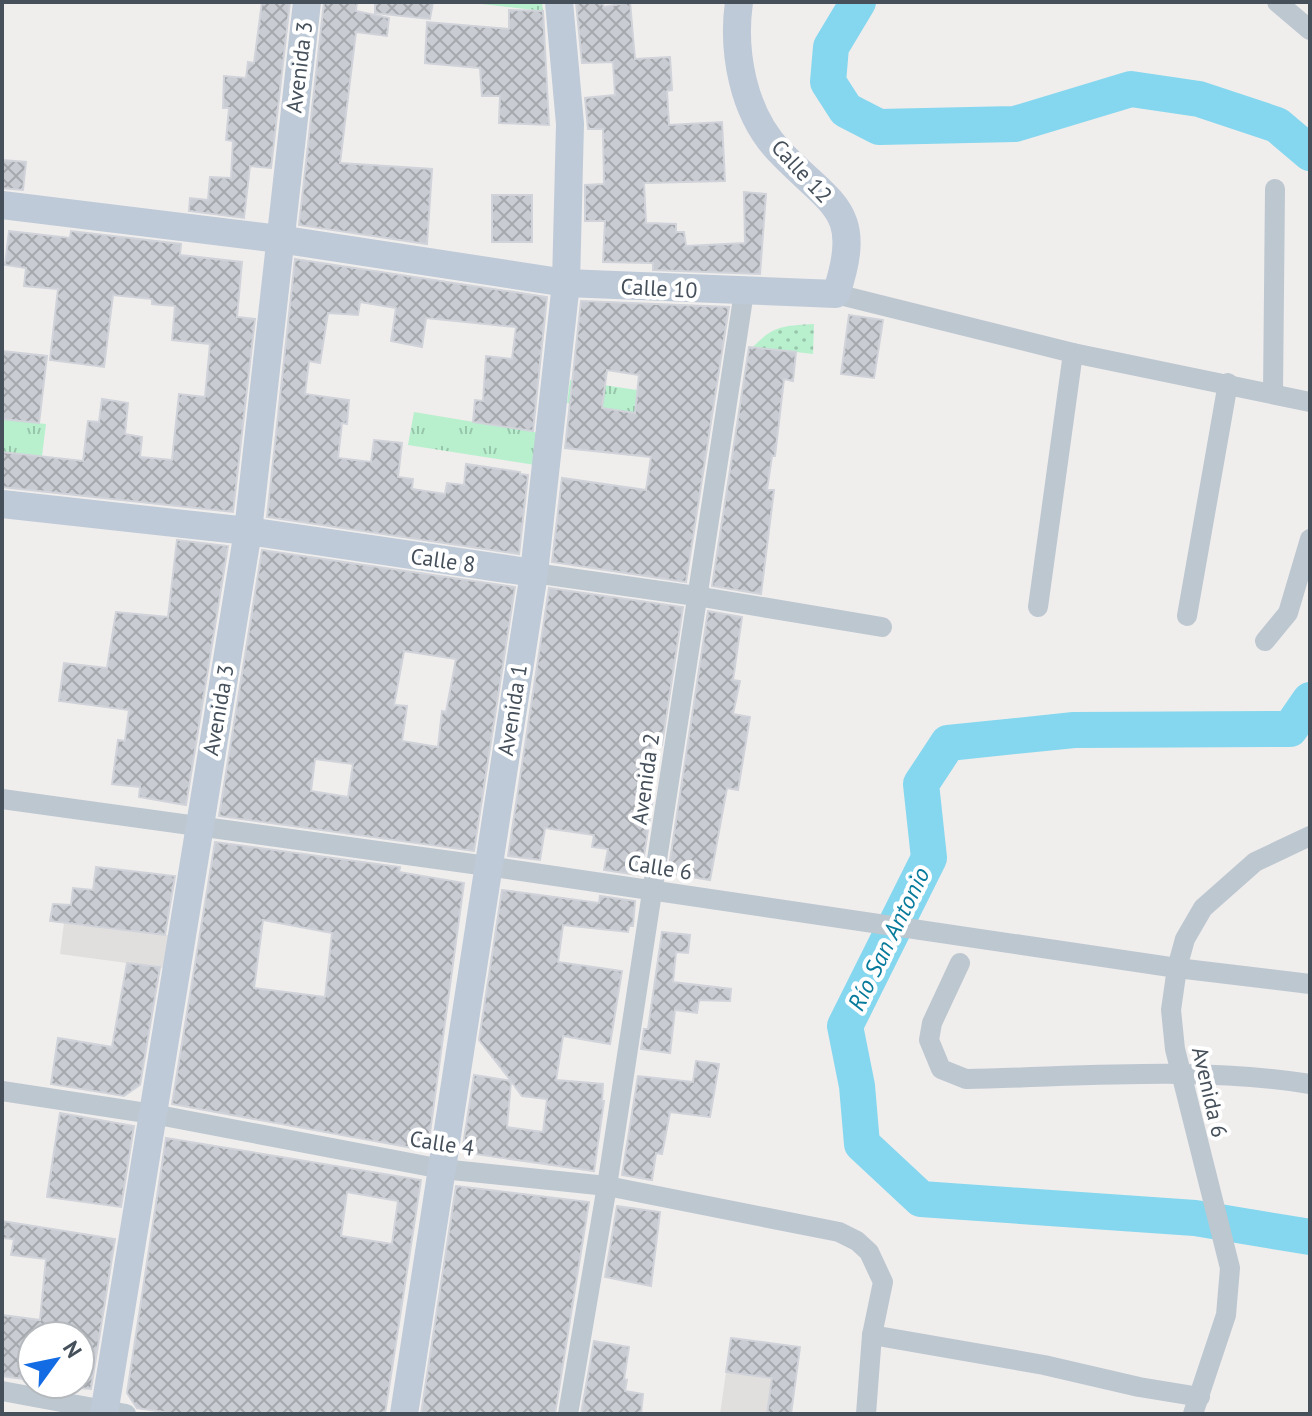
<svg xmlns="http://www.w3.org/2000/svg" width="1312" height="1416" viewBox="0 0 1312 1416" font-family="'PT Sans',sans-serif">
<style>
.education{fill:#e1dede}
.grass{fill:url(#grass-tufts)}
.park{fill:url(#park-dots)}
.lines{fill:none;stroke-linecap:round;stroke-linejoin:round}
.river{stroke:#84d7ee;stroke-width:36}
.building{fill:url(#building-cross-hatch);stroke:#d0d3d9;stroke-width:2;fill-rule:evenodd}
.minor{stroke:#bdc7d0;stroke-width:20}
.secondary{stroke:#becad7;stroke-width:28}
.labels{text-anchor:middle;stroke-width:8;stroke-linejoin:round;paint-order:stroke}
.street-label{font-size:22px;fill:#45505b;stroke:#fff}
.water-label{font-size:24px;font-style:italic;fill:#087b9c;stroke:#fff}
</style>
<defs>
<pattern id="grass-tufts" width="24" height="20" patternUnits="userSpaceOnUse" patternTransform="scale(2)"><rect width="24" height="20" fill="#b8f0ce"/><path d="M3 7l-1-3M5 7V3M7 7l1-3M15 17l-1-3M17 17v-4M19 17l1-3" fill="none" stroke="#97c5aa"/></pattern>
<pattern id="park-dots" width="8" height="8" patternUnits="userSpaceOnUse" patternTransform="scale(2)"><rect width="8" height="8" fill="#b8f0ce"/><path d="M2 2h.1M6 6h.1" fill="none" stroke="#97c5aa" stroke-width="1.8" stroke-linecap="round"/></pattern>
<pattern id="building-cross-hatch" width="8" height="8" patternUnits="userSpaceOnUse" patternTransform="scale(2)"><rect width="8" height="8" fill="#c9ccd2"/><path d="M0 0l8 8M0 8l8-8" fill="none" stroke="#a5a8ad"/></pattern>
</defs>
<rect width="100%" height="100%" fill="#f0eded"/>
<g class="education">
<path d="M64,923L169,935L164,968L60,954Z"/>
<path d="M731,1338L800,1347L791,1414H720Z"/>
</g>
<g class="grass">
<path d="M464,2H542L543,11Z"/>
<path d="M570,380L637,390L635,413L567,403Z"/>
<path d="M414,412L540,433L535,465L408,445Z"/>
<path d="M2,419L46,424L42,456L2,452Z"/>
</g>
<path class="park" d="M814,324L813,354L753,347C774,325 784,326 814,324Z"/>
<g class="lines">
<g class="river">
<path d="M858,2L831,47L828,82L846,110L879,127L1015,124L1131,89L1199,99L1277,125L1310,153"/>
<path d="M1310,700L1290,729L1074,730L948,743L921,784L929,858L845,1026L857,1086L862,1144L921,1199L1195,1218L1310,1237"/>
</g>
</g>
<g class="building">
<path d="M262,2H290L271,168L250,166L244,218L189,211L190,198L208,200L210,177L231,178L233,141L226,140L229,108H223L224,76L246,78L248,62L254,63Z"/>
<path d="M324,2H357L356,11L389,18L387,36L356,32L340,163L432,169L427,244L299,225Z"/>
<path d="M375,2H433L430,19L375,13Z"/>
<path d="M576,2H602L604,7L630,2L635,59L670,57L672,90L667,91L669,125L722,122L725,181L644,183L646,223L676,224V232H684L686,246L745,243L744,192L766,194L760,274L653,270V263L603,262L605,221H585V185L604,184L603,129H588L585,98L615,95L613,62L582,63Z"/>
<path d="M509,10L543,11L549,125L499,123L500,96H482L480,68L425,63L427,22L509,29Z"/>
<path d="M2,160L26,162L23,190L2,188Z"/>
<rect x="492" y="195" width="40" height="47"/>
<path d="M9,231L70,238L71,231L181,244L180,255L242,262L237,317L255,319L233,512L2,487V452L83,461L88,421L99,422L102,399L128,403L125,434L142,437L140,457L172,460L179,394L205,397L210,344L172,340L175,306L152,304V299L113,295L104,367L50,360L58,289L24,286L26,268L5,265Z"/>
<path d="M295,259L547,297L533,431L473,422L475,400L483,401L486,356L512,359L516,327L426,318L422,347L391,341L396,308L360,302L358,315L328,313L320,363L309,361L305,394L349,400L347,424L342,423L338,458L371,462L374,440L402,443L398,477L413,479L412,489L445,494L447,483L464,485L466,464L520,472V474L528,475L519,554L267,517Z"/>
<path d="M581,301L729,307L686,582L552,562L562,478L646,490L651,457L565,448ZM607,370L639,375L635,413L602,408Z"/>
<path d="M849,315L883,320L874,378L841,374Z"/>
<path d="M749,347L796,352L793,381L784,379L775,456H772L767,490H774L761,594L712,586Z"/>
<path d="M2,351L47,356L39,423L2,419Z"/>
<path d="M177,540L228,546L186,805L139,797L140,787L112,784L118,740L125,741L129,710L59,701L64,663L107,668L116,612L168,617Z"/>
<path d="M262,550L515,587L474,851L219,816ZM404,651L456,659L446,712L442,711L438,747L402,741L407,706L394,705ZM315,759L353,764L348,797L311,791Z"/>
<path d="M549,588L683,607L662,745L652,743L647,777L656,778L642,869L639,868L638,875L604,870L608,849L592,847L594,835L545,828L540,860L508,856Z"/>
<path d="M708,611L742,617L733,680L740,681L733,714L750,717L738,790L727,788L710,880L668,873Z"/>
<path d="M215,842L400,867L399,872L464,883L429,1140L418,1149L172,1104ZM263,920L332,933L325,997L254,988Z"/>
<path d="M96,867L175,876L165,935L50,921L53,904L71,905L73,888L93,890Z"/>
<path d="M502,890L599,903L600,896L635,901L633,926H629L628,932L563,925L558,962L622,971L610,1044L563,1036L556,1080L603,1084L602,1101H604L594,1171L462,1152L474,1075L511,1081L479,1040ZM511,1081L522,1096L547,1099L543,1132L507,1127Z"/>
<path d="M662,932L690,935L688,953L676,952L673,982L731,989L730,1001L699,1000L697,1013L675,1010L670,1053L641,1049L644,1029H648Z"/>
<path d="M127,963L160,967L140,1085L124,1096L51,1084L58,1038L112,1047Z"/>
<path d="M696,1061L719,1064L710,1117L670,1112L662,1154L656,1153L652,1180L622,1175L638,1076L693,1082Z"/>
<path d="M60,1113L134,1126L121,1207L47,1197Z"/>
<path d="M166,1138L421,1180L385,1414H177L137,1408L127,1393ZM347,1192L398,1201L392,1244L341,1236Z"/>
<path d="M456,1186L589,1202L555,1414H421Z"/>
<path d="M617,1206L660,1212L651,1286L605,1277Z"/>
<path d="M2,1221L115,1239L91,1389L80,1388V1336H32V1380L2,1376V1315L40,1320L46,1259L11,1255L14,1239L2,1238Z"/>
<path d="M731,1338L800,1347L791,1414H767L772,1378L726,1372Z"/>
<path d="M594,1341L629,1347L624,1379L627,1380L625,1391L643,1394L641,1414H581Z"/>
</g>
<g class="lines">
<g class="minor">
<path d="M1277,2L1310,30"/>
<path d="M836,294L1073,353L1310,402"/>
<path d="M1273,393L1275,189"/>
<path d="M534,573L696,596L882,627"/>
<path d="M1038,607L1073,353"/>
<path d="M1187,616L1228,383"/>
<path d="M1265,641L1288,613L1310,539"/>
<path d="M2,799L487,866L1177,968L1310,984"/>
<path d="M960,963L932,1023L929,1040L941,1069L966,1079C1080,1077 1197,1066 1310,1084"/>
<path d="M2,1091L153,1114L442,1169L607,1186L839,1232L857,1241L869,1252L883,1282L872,1335L866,1414"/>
<path d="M872,1335L1044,1365L1139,1387L1200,1397"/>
<path d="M2,1391L126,1414"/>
<path d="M568,1414L607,1186L744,292"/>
<path d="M1193,1414L1226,1315L1230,1268L1175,1049L1171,1010L1177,968L1185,939L1203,908L1255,862L1310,836"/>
</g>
<g class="secondary">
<path d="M2,205L279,239L566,283L836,294C865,208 831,206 779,151C743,113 732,52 739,2"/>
<path d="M2,504L248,531L534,573"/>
<path d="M104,1414L248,531L307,2"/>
<path d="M404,1414L534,573L566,283L570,124L559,2"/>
</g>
</g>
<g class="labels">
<g class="street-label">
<text transform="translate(299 67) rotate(-83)" y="8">Avenida 3</text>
<text transform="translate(802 171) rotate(47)" y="8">Calle 12</text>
<text transform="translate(659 288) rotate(3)" y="8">Calle 10</text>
<text transform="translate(443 560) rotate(8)" y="8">Calle 8</text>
<text transform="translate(218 710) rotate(-80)" y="8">Avenida 3</text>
<text transform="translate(512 710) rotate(-81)" y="8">Avenida 1</text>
<text transform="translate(645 779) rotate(-82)" y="8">Avenida 2</text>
<text transform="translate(660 867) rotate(9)" y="8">Calle 6</text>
<text transform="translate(1210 1092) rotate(77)" y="8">Avenida 6</text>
<text transform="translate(442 1143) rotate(9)" y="8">Calle 4</text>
</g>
<g class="water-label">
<text transform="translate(889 939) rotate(-64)" y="8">Río San Antonio</text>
</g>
</g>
<rect width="1312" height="1416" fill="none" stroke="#45505b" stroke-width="8"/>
<g transform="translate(56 1360) rotate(57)"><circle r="38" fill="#ffffff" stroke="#b5b9bd" stroke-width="2"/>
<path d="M0-6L14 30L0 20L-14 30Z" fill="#136ce4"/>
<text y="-12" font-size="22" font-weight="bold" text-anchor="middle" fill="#45505b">N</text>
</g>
</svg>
